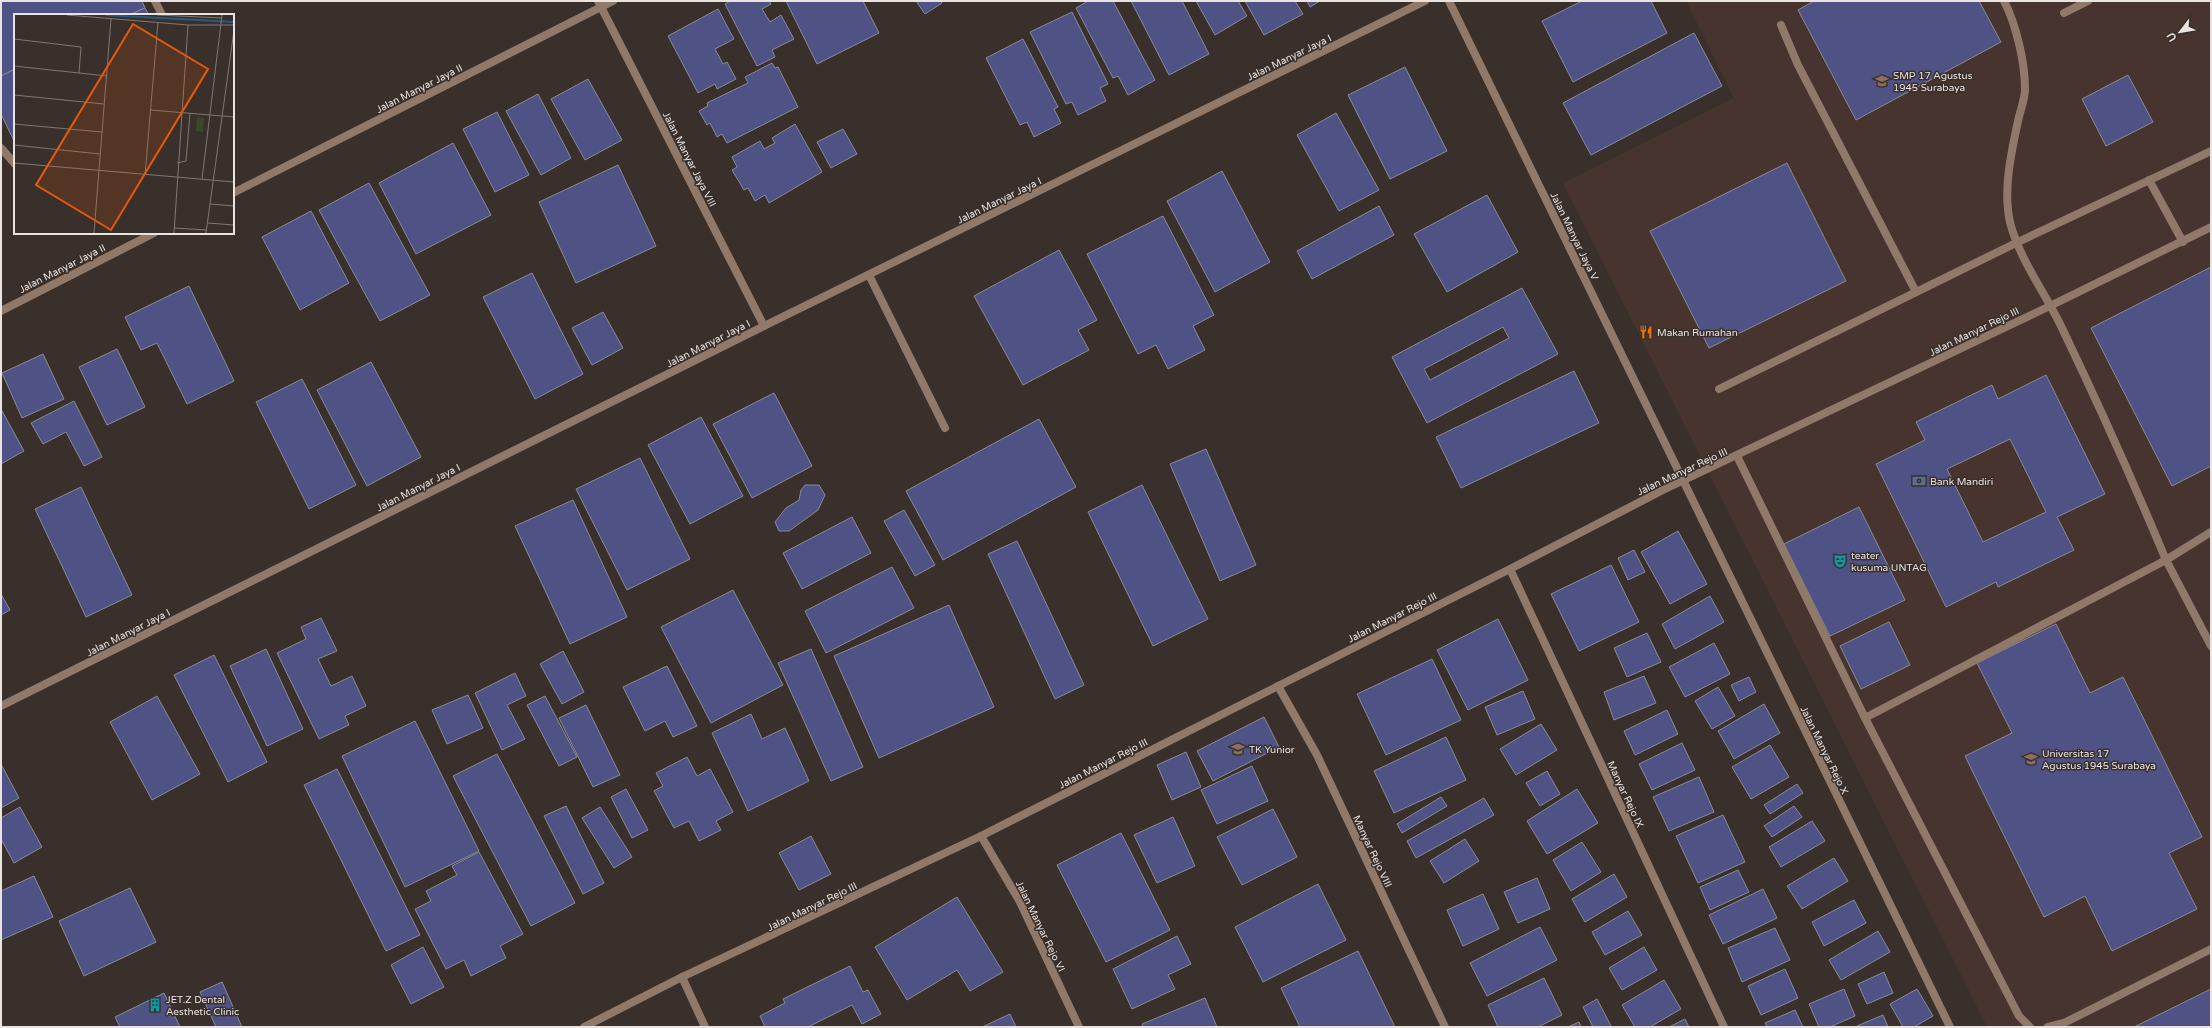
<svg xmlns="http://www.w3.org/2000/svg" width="2212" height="1028" viewBox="0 0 2212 1028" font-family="'Varela Round',sans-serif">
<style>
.education{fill:#47342e}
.building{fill:#4f5285;stroke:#898b95;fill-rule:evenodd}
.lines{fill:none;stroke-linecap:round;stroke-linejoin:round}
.service{stroke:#907969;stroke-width:8}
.minor{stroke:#907969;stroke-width:8}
.labels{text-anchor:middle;stroke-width:3;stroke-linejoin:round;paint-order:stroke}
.street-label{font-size:10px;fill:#eae4e1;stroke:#392f2b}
.poi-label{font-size:10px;fill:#eae4e1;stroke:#392f2b;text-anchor:start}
.inset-river{fill:none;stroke:#255b7f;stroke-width:2}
.inset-road{fill:none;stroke:#807774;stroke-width:1}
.view{fill:#e8590c;fill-opacity:0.15;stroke:#e8590c;stroke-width:2}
.inset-edge{fill:none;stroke:#eae4e1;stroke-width:2}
</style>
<rect width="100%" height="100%" fill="#392f2b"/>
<path class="education" d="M1686,1H2211V1027H1987L1563,183L1734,98Z"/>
<g class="building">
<path d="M1,1H142L145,8L129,15H15V69L1,76Z"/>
<path d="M730,1H769L771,4L762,9L770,22L781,15L794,39L772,50L775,57L757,66L725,4Z"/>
<path d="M786,1H863L879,33L817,64Z"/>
<path d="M916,1H940L942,3L925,14Z"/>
<path d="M1088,1H1113L1155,80L1128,95L1118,76L1113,78L1076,8Z"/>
<path d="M1131,1H1182L1209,54L1169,75Z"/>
<path d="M1196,1H1238L1247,16L1215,35Z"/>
<path d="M1245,1H1295L1303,14L1264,35Z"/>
<path d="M1307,1H1320L1310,7Z"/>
<path d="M1582,1H1651L1667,33L1573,82L1542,21Z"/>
<path d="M1814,1H1979L2001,42L1856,120L1798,10Z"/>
<path d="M145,8L149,15H129Z"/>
<path d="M718,9L734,39L715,49L723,64L727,62L736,79L717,89L715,84L698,93L668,36Z"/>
<path d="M1072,12L1108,84L1100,88L1106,101L1078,115L1072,102L1066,104L1030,32Z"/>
<path d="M1694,33L1722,86L1591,155L1563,103Z"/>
<path d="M1023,39L1058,107L1054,109L1061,123L1034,137L1027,122L1020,125L986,58Z"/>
<path d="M772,63L775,68L778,67L798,107L727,143L722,134L717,137L710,123L707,125L699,111L708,106L707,103L748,83L745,77Z"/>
<path d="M1405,67L1447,151L1390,179L1348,95Z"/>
<path d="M15,69V143L1,114V76Z"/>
<path d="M2128,75L2153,122L2106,146L2082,99Z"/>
<path d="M588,79L622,140L585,160L551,99Z"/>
<path d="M538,94L571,158L541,175L506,111Z"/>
<path d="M497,112L529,175L495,192L463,129Z"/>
<path d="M1336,113L1379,190L1339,211L1297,135Z"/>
<path d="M795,124L822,172L769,203L765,195L755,201L748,188L744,190L732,170L737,167L732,157L760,141L764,149L775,143L772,138Z"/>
<path d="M843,129L857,154L831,168L817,142Z"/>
<path d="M453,143L491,215L416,254L379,183Z"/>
<path d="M1787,163L1846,281L1709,348L1650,231Z"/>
<path d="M618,165L656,246L576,283L539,202Z"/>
<path d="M1222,171L1270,262L1215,292L1167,201Z"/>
<path d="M369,183L430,295L380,321L319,210Z"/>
<path d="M1487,195L1518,252L1447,292L1414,234Z"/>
<path d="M1379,206L1394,235L1312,279L1297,251Z"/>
<path d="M311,211L349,283L300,310L262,237Z"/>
<path d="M1163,216L1214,315L1193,326L1205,350L1168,369L1156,345L1138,354L1087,254Z"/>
<path d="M1059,250L1097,320L1078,330L1089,350L1023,385L974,296Z"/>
<path d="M2211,267V466L2172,486L2091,328Z"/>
<path d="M532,273L583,374L535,399L483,297Z"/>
<path d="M189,286L234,381L187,404L157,343L141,350L125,317Z"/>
<path d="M1522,288L1558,354L1427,423L1392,357ZM1503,327L1509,338L1430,380L1424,369Z"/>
<path d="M603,312L623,348L592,365L572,328Z"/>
<path d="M117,349L145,407L107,425L79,367Z"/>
<path d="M43,354L64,399L22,418L2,373Z"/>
<path d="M371,362L421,457L367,486L317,390Z"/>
<path d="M1574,371L1599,423L1461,488L1436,437Z"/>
<path d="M2046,375L2105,494L2057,517L2074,550L1998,587L1996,582L1946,607L1876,464L1925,440L1916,422L1992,385L1998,399ZM2010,439L2046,512L1983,542L1947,469Z"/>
<path d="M302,379L356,485L309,509L256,402Z"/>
<path d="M774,393L812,466L752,498L713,424Z"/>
<path d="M74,401L102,457L84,466L66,432L43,444L31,423Z"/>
<path d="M1,409L24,451L1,464Z"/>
<path d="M701,417L743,496L690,524L648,445Z"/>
<path d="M1039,419L1076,487L943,560L906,491Z"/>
<path d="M1206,449L1256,565L1220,581L1170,464Z"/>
<path d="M640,458L690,559L627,590L576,489Z"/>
<path d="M805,485H819L825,495L818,510L789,531H779L775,522L786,508L799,500L801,490Z"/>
<path d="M1142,485L1208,619L1153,646L1088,512Z"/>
<path d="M81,487L132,595L86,617L35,509Z"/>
<path d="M573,500L627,617L570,644L515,526Z"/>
<path d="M1859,507L1905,600L1830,636L1784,544Z"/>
<path d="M904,510L935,565L915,576L884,521Z"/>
<path d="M852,517L871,553L802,589L783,553Z"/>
<path d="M1678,531L1707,584L1670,604L1641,552Z"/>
<path d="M1017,541L1084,685L1055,699L988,554Z"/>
<path d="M1634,550L1645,572L1628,580L1618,558Z"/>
<path d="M1611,565L1639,622L1579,651L1551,594Z"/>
<path d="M892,567L914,608L826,653L805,611Z"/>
<path d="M733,590L783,685L711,723L661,627Z"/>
<path d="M1,594L10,610L1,615Z"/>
<path d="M1710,596L1724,622L1675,649L1662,624Z"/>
<path d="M949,605L994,707L879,758L834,656Z"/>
<path d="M321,618L337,651L318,659L331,686L352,676L366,706L345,716L349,725L319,739L277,653L306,639L301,627Z"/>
<path d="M1498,619L1528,680L1468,710L1437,650Z"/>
<path d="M1889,622L1910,665L1861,689L1840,646Z"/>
<path d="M2056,624L2090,693L2123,677L2202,837L2169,853L2197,909L2112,951L2085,896L2044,917L1965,756L2012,733L1977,663Z"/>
<path d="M1647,633L1661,662L1627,677L1614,648Z"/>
<path d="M1714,643L1730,674L1685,697L1669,667Z"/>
<path d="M266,649L303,729L267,746L230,666Z"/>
<path d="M811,649L863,767L831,781L778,663Z"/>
<path d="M563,651L584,692L562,704L540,664Z"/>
<path d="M214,655L267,762L228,782L174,675Z"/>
<path d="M1432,659L1461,720L1386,755L1357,694Z"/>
<path d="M667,666L697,726L673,737L665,721L645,731L623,687Z"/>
<path d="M515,673L526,696L507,705L525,739L502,750L475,693Z"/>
<path d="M1644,676L1656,703L1614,720L1604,692Z"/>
<path d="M1749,677L1756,692L1739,701L1731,685Z"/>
<path d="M1718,687L1735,716L1712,729L1695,701Z"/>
<path d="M1523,691L1535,719L1497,735L1485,707Z"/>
<path d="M468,695L483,728L447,744L432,710Z"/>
<path d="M157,696L200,774L152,800L110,722Z"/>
<path d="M545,696L577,757L559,766L527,705Z"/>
<path d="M1764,704L1780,733L1734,759L1718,731Z"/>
<path d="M586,705L620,775L593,787L559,718Z"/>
<path d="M1667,710L1678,734L1635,755L1624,731Z"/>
<path d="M751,714L762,739L785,728L809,781L748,811L712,733Z"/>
<path d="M1264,717L1279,747L1213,781L1197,751Z"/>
<path d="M415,721L479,851L405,887L342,756Z"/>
<path d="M1541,724L1557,750L1516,775L1500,749Z"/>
<path d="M1446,737L1466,780L1394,813L1374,771Z"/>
<path d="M1682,743L1695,770L1652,790L1639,764Z"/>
<path d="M1770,745L1789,777L1751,799L1732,767Z"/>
<path d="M1186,752L1201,787L1172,800L1157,765Z"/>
<path d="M497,754L575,903L531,926L453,776Z"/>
<path d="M687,757L697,776L710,769L733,812L716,821L721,830L699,841L689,821L674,828L654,791L663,786L656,773Z"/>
<path d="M1,764L19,798L1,808Z"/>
<path d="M1252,766L1268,801L1217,824L1201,790Z"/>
<path d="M337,769L420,935L386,951L304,785Z"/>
<path d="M1547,771L1560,794L1540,806L1526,783Z"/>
<path d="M1699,777L1714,812L1669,831L1653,797Z"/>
<path d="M1797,784L1803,793L1770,814L1764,805Z"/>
<path d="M626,789L648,830L632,838L611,797Z"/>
<path d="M1577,789L1598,823L1547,854L1527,821Z"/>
<path d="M1441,797L1447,806L1402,833L1397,824Z"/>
<path d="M1484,798L1494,815L1416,858L1407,841Z"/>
<path d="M566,806L604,883L583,894L544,816Z"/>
<path d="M1794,806L1802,817L1772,837L1764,826Z"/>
<path d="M20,807L42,847L14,863L1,839V818Z"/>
<path d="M600,807L632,857L614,868L582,818Z"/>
<path d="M1273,809L1297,857L1242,885L1217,837Z"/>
<path d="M1723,815L1745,862L1698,883L1676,836Z"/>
<path d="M1173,817L1195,866L1157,883L1134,835Z"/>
<path d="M1812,821L1825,841L1781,867L1769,847Z"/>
<path d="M1121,833L1170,930L1106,962L1057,865Z"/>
<path d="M811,836L831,874L799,890L779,853Z"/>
<path d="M1465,839L1479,861L1444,883L1430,861Z"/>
<path d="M1582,842L1601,872L1571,891L1553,860Z"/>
<path d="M479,852L523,934L500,946L506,958L471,976L464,960L446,969L415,909L431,901L426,891L457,875L452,866Z"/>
<path d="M1834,858L1848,881L1802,909L1787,886Z"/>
<path d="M1738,870L1749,892L1710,910L1700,887Z"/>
<path d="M1614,874L1627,897L1585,922L1572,899Z"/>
<path d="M34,876L53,917L1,940V891Z"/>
<path d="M1537,878L1550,909L1518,923L1504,892Z"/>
<path d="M1318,884L1346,940L1263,982L1235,927Z"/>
<path d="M130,888L156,942L84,976L59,921Z"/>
<path d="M1763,889L1777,918L1723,944L1709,915Z"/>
<path d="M1483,894L1499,929L1463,946L1447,910Z"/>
<path d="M957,897L1003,972L970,991L957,970L907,1000L875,947Z"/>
<path d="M1854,900L1866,923L1824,946L1812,922Z"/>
<path d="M1628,911L1642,935L1605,955L1592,932Z"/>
<path d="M1540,927L1557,960L1487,996L1470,963Z"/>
<path d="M1775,928L1790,960L1742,982L1728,948Z"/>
<path d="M1878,931L1890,952L1841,980L1829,960Z"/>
<path d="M1177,936L1191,964L1168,975L1175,989L1132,1009L1113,969Z"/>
<path d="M423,947L444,987L411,1004L391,965Z"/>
<path d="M1644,947L1657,970L1622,990L1609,968Z"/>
<path d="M1358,951L1395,1027H1300L1281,988Z"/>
<path d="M850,966L863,992L868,990L881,1014L862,1024L852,1005L808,1027H765L760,1016L785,1003L783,999Z"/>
<path d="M1785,969L1798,998L1761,1015L1748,986Z"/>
<path d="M1884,972L1893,993L1867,1004L1858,984Z"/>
<path d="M1544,978L1562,1015L1538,1027H1498L1488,1005Z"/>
<path d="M1664,980L1681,1009L1650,1027H1635L1622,1005Z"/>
<path d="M222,982L242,1027H216L200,992Z"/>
<path d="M1844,989L1855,1016L1830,1027H1819L1809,1004Z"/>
<path d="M1917,989L1933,1016L1914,1027H1903L1890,1004Z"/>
<path d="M2211,989V1027H2134Z"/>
<path d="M164,993L180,1027H120L115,1017Z"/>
<path d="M1205,998L1217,1027H1143L1142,1024Z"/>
<path d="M1597,999L1611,1026L1610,1027H1593L1583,1007Z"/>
<path d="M1795,1010L1803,1027H1767L1765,1023Z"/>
<path d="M1010,1014L1016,1027H982Z"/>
<path d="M1883,1015L1888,1027H1857V1026Z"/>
<path d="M1685,1019L1689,1027H1669Z"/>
<path d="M1579,1022L1581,1027H1568Z"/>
</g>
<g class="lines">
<g class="service">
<path d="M155,1L162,15"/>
<path d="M2004,1C2016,24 2025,62 2025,89C2025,99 2020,111 2018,121C2011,154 2002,193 2011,226C2021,261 2045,293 2061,326C2098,403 2133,481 2166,560L1865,718L2019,1016L2030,1027"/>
<path d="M2064,13L2088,1"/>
<path d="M1781,25L1798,65L1916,292"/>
<path d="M1,148L15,164"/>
<path d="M2149,180L2183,242"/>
<path d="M869,275L945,428"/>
<path d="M1719,389L2016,243L2211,151"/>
<path d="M1737,456L1865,718"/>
<path d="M2211,532L2166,560L2211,646"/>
<path d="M2048,1027L2064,1023L2211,949"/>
</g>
<g class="minor">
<path d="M598,1L764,326"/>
<path d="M1449,1L1950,1027"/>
<path d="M233,193L613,1"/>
<path d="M1,311L154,233"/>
<path d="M1510,569L1724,1027"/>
<path d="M1278,686L1317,755L1445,1027"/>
<path d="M1,706L764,326L1425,1"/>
<path d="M981,836L1020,902L1079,1027"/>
<path d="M682,977L705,1027"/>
<path d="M584,1027L682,977L981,836L1510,569L1663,490L2050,306L2211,227"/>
</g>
</g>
<defs>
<g id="school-bare" transform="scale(1.08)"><path d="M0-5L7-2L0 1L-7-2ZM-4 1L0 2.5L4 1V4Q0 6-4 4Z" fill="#8d6e63" stroke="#392f2b" stroke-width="2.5" paint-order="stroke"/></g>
<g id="restaurant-bare" transform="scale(1.08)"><path d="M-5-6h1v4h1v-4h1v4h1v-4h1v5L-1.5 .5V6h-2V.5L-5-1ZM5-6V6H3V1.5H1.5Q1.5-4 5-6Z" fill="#e8710a" stroke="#392f2b" stroke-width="2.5" paint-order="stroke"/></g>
<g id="bank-bare" transform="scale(1.08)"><path d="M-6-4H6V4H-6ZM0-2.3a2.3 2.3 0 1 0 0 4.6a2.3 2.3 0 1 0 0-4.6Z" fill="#5c6f8a" stroke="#392f2b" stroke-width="2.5" paint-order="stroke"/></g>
<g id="theatre-bare" transform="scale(1.08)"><path d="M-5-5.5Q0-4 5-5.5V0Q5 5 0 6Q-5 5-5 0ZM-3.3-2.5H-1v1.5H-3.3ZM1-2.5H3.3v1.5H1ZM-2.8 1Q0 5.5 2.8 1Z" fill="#0f9aa8" stroke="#392f2b" stroke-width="2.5" paint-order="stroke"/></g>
<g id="university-bare" transform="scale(1.08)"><path d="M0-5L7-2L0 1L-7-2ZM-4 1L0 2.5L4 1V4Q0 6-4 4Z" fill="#8d6e63" stroke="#392f2b" stroke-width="2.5" paint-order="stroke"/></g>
<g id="building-bare" transform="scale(1.08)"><path d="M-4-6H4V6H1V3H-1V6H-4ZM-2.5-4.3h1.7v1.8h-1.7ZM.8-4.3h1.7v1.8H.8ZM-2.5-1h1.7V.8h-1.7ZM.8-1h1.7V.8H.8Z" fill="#0f9aa8" stroke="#392f2b" stroke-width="2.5" paint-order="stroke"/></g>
</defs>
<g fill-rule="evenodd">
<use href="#school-bare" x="1882" y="81"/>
<use href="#restaurant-bare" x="1646" y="332"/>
<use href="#bank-bare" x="1919" y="481"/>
<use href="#theatre-bare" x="1840" y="561"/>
<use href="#school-bare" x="1238" y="749"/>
<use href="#university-bare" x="2031" y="759"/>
<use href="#building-bare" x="155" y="1005"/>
</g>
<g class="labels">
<g class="street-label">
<text transform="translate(1289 57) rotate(-26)" y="4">Jalan Manyar Jaya I</text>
<text transform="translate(419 88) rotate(-27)" y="4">Jalan Manyar Jaya II</text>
<text transform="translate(690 159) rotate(63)" y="4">Jalan Manyar Jaya VIII</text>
<text transform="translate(999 200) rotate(-26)" y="4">Jalan Manyar Jaya I</text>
<text transform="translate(1575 236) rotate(64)" y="4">Jalan Manyar Jaya V</text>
<text transform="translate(62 268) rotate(-27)" y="4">Jalan Manyar Jaya II</text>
<text transform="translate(1974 331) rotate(-26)" y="4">Jalan Manyar Rejo III</text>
<text transform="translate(708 343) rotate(-27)" y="4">Jalan Manyar Jaya I</text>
<text transform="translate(1682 471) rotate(-25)" y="4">Jalan Manyar Rejo III</text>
<text transform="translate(418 487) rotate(-27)" y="4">Jalan Manyar Jaya I</text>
<text transform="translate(1392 617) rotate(-27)" y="4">Jalan Manyar Rejo III</text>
<text transform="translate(128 632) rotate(-27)" y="4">Jalan Manyar Jaya I</text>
<text transform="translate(1825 750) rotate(64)" y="4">Jalan Manyar Rejo X</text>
<text transform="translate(1103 763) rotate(-27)" y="4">Jalan Manyar Rejo III</text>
<text transform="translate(1626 794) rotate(65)" y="4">Manyar Rejo IX</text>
<text transform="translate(1373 851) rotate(65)" y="4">Manyar Rejo VIII</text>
<text transform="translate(812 906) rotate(-26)" y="4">Jalan Manyar Rejo III</text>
<text transform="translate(1041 926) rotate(64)" y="4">Jalan Manyar Rejo VI</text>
</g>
<g class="poi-label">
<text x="1893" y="79">SMP 17 Agustus<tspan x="1893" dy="12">1945 Surabaya</tspan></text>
<text x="1657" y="336">Makan Rumahan</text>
<text x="1930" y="485">Bank Mandiri</text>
<text x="1851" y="559">teater<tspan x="1851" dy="12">kusuma UNTAG</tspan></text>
<text x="1249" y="753">TK Yunior</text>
<text x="2042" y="757">Universitas 17<tspan x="2042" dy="12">Agustus 1945 Surabaya</tspan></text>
<text x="166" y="1003">JET.Z Dental<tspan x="166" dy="12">Aesthetic Clinic</tspan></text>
</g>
</g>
<g transform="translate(14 14)">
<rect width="220" height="220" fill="#392f2b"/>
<path d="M183,103L190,104L189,118L182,117Z" fill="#364c28"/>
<path class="inset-river" d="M91,1L220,8"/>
<path class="inset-road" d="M53,1L174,11H220M143,1L208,4M0,25L67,33L65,59M0,52L93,62M0,81L90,90M137,96L220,103M0,110L88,118M0,131L86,140M0,149L220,168M163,149L172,147L176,99M131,161L144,8M188,165L208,1M196,190L220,192M194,209L220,211M160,214L193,216M80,219L97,5M160,219L174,11M192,219L220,16"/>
<path class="view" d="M119,10L194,55L97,216L22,171Z"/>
<rect width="220" height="220" class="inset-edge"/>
</g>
<rect width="2212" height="1028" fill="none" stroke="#eae4e1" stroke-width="4"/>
<g transform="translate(2180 32) rotate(239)" stroke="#392f2b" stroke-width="3" paint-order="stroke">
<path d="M0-3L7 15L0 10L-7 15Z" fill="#eae4e1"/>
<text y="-6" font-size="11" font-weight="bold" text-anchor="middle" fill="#eae4e1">U</text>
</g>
</svg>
